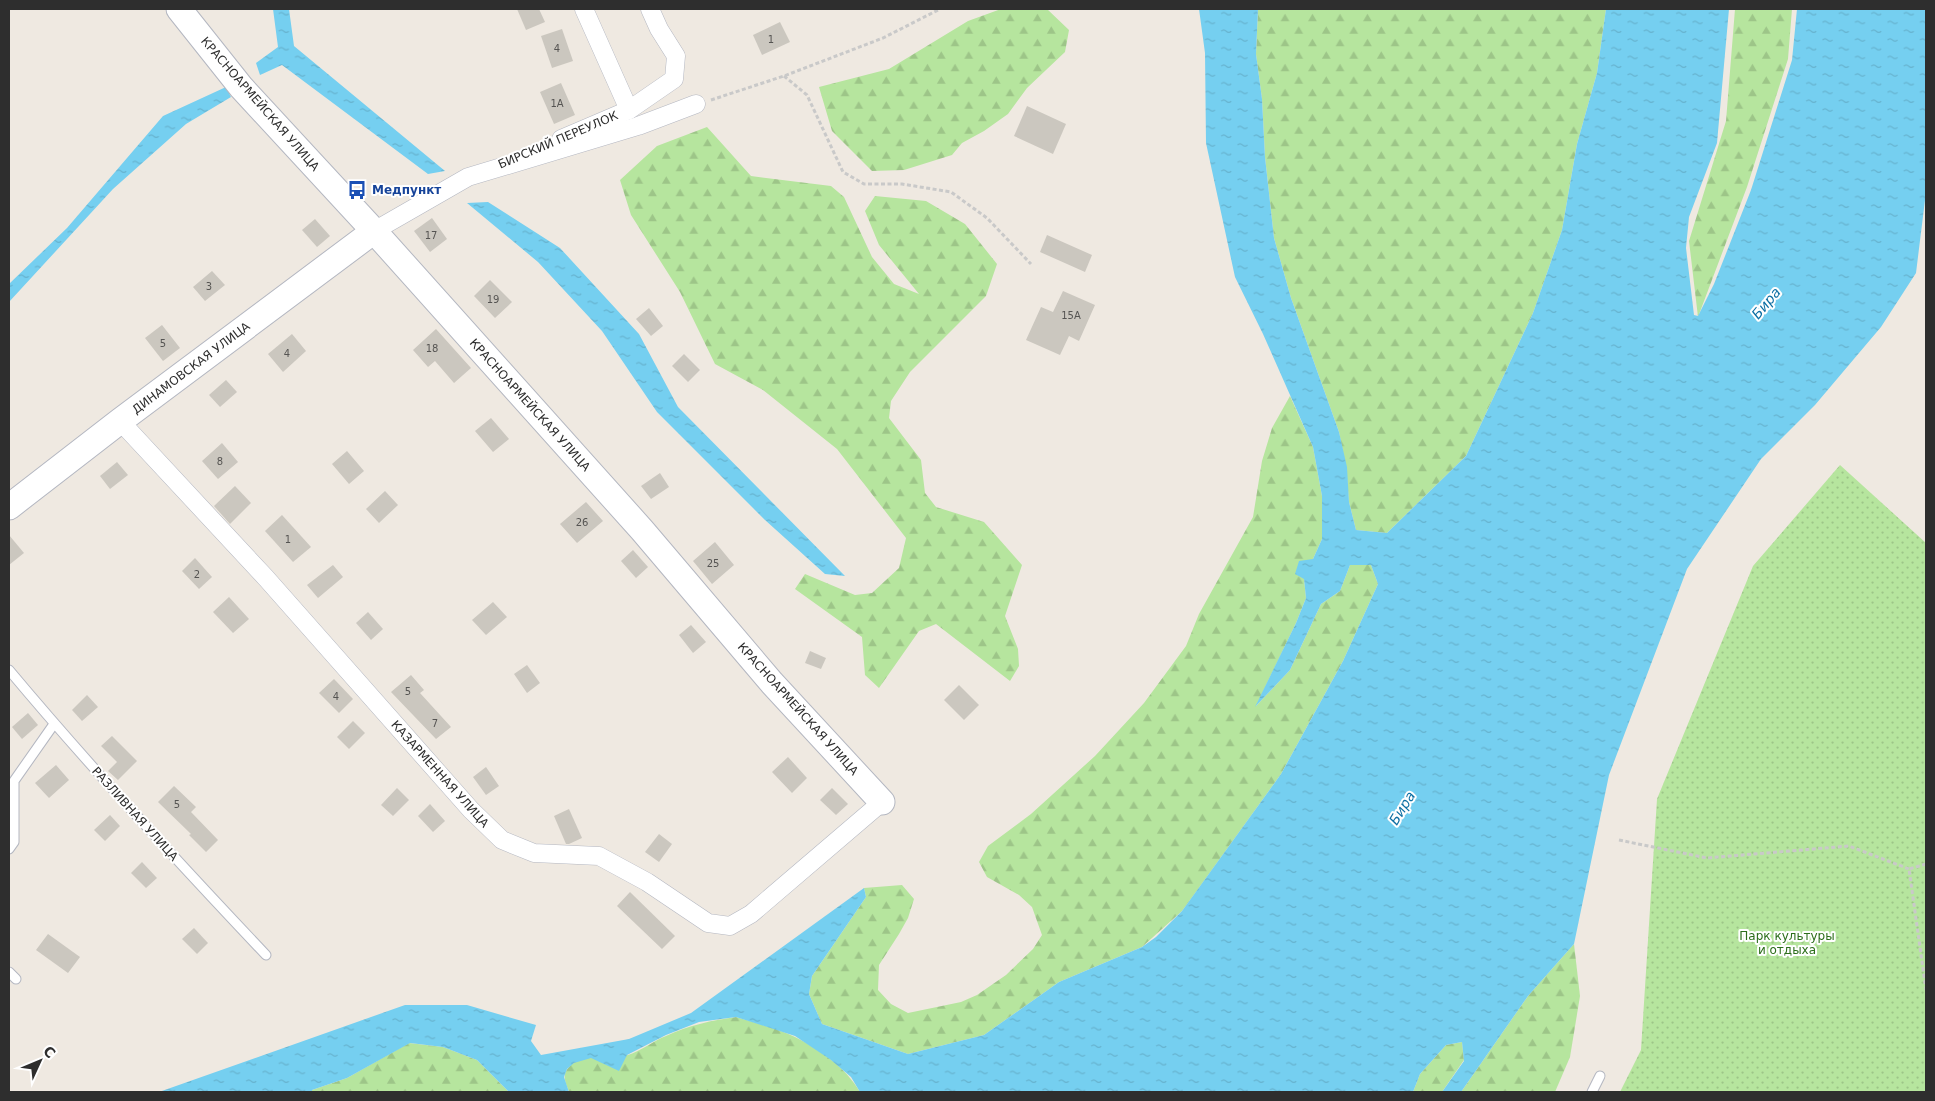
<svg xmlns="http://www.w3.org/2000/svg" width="1935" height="1101" viewBox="0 0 1935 1101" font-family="'DejaVu Sans',sans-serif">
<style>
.green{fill:url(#green-dots)}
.forest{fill:url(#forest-firs)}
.water{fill:url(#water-ripples)}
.building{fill:#cbc7bf}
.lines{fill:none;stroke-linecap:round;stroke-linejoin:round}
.lane-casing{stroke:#b4b7c1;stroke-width:11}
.street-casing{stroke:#b4b7c1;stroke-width:19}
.secondary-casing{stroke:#b4b7c1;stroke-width:27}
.path{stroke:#c9c9c9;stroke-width:3;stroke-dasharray:4 2.5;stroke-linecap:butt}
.lane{stroke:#fff;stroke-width:9}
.street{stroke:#fff;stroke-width:18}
.secondary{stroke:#fff;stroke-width:25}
.labels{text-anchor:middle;stroke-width:4;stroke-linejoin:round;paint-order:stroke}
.number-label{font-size:10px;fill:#555452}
.street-label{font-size:12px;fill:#2e2e2e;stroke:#fff}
.transit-label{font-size:12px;font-weight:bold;fill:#164399;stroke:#fff;text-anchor:start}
.park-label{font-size:12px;fill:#2c6e1b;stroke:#fff}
.water-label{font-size:14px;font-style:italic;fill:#0d6fa3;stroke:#fff}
</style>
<defs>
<pattern id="green-dots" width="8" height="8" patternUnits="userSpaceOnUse" patternTransform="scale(1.25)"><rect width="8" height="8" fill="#b6e59e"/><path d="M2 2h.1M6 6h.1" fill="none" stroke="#9dc588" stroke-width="1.8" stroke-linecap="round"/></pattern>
<pattern id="forest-firs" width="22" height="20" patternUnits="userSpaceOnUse" patternTransform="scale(1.25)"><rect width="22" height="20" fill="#b6e59e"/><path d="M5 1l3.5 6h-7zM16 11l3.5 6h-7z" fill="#9dc588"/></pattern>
<pattern id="water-ripples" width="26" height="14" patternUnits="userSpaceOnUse" patternTransform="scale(1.25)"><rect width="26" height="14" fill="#75cff0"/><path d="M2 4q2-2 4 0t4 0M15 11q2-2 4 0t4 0" fill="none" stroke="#66b2ce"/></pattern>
</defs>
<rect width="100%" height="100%" fill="#efe9e1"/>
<path class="green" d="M1840,465L1926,543V1092H1620L1641,1050L1657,799L1753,566Z"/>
<g class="forest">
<path d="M1001,9H1047L1069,30L1065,52L1027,88L1008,114L984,131L962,143L952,155L904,170L872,171L832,131L819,87L889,69L968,21Z"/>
<path d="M1258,9H1606L1597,73L1577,144L1562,230L1533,313L1466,456L1387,533L1356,530L1349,502L1346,467L1339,432L1291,298L1274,238L1265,157L1262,99L1256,54Z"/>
<path d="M1735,9H1792L1788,59L1747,187L1698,317L1689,241L1726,121Z"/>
<path d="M707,127L751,176L831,186L844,197L872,257L894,284L919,294L879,245L865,211L875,196L926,201L965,224L997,264L986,296L910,372L891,401L889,418L921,460L925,493L936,507L984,522L1022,565L1005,616L1018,649L1019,666L1010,681L936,624L919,631L879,688L865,675L862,637L795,589L805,574L855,595L872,593L899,568L906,538L837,449L763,390L715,364L680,292L631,215L620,180L657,146Z"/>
<path d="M1290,396L1313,447L1322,496V539L1304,579L1306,598L1296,623L1256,706L1290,670L1321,604L1340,591L1350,565H1371L1378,584L1343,661L1281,774L1193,896L1182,911L1142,947L1059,982L984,1035L908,1054L822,1024L809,994L812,976L866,897L864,888L902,885L914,899L908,918L899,934L879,965L878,990L891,1004L908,1013L961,1002L977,995L1006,975L1033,949L1042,935L1032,907L1019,895L987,877L979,862L988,846L1031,814L1095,756L1144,703L1186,646L1199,614L1253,517L1262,461L1272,428Z"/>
<path d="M1574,944L1580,996L1570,1057L1555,1092H1461L1528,996Z"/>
<path d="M736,1017C755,1023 777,1028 795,1037C821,1050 846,1068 860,1092H569C566,1083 561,1075 569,1067C582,1052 610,1060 628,1055C641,1051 653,1041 666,1036C689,1025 710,1021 736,1017Z"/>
<path d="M1462,1042L1464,1060L1442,1092H1413L1420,1074L1446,1045Z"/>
<path d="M409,1043L443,1047L477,1060L509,1092H312V1090L347,1078Z"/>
</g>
<g class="water">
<path d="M273,9H289L294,46L445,171L428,174L282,65L260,75L256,63L278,47Z"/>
<path d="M1199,9H1258L1256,54L1262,99L1265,157L1274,238L1291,298L1339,432L1347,467L1349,502L1356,530L1387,533L1466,456L1533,313L1562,230L1577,144L1597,73L1606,9H1729L1717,143L1689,217L1686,248L1694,315L1698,316L1714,284L1751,190L1792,60L1797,9H1926V192L1916,273L1881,327L1815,405L1761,459L1687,569L1609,775L1574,944L1528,996L1461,1092H1442L1464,1061L1462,1042L1446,1045L1420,1074L1413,1092H860L851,1077L831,1060L795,1036L736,1017L699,1022L666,1035L627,1055L619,1071L591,1058L574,1063L567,1069L564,1077L569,1092H509L477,1060L443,1047L410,1043L347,1078L312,1090V1092H159L405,1005H467L536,1025L531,1041L541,1055L629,1039L691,1013L864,888L866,897L812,976L809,994L822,1024L908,1054L984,1035L1059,982L1142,947L1156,937L1182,911L1281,774L1343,661L1378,584L1371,565H1350L1340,591L1321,604L1290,670L1255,707L1296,623L1306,598L1304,579L1295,574L1299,561L1313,559L1322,539V496L1313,447L1263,334L1235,277L1206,143L1205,53Z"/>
<path d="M226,87L231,97L186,124L113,189L9,302V284L67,228L163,116Z"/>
<path d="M488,202L560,248L639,334L678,407L845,576L825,574L765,520L657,412L602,331L538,262L467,203Z"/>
</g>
<g class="building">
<path d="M517,9H539L545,22L526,30Z"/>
<path d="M780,22L790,42L762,55L753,35Z"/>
<path d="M562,29L573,61L552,68L541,36Z"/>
<path d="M561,83L575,115L554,124L540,92Z"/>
<path d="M1027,106L1066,124L1053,154L1014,136Z"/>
<path d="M432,218L447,239L430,252L414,231Z"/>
<path d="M315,219L330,236L317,247L302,230Z"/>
<path d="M1047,235L1092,255L1085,272L1040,252Z"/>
<path d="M212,271L225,285L205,301L193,287Z"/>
<path d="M490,280L512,302L495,318L474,296Z"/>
<path d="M1063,291L1095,305L1079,341L1069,336L1060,355L1026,340L1041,307L1053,312Z"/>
<path d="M649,308L663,326L651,336L636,319Z"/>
<path d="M162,325L180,348L163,361L145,338Z"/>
<path d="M436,329L471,368L454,383L435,361L428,367L413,350Z"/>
<path d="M292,334L306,351L283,372L268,354Z"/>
<path d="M684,354L700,370L688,382L672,366Z"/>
<path d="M226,380L237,392L220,407L209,395Z"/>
<path d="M491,418L509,439L493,452L475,431Z"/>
<path d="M222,443L238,462L218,479L202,461Z"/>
<path d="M347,451L364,471L349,484L332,464Z"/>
<path d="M117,462L128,475L110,489L100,476Z"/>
<path d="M660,473L669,487L651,499L641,486Z"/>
<path d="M235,486L251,503L230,524L214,506Z"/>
<path d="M385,491L398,505L379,523L366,509Z"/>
<path d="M586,502L603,521L577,543L560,524Z"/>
<path d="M282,515L311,547L293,562L265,531Z"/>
<path d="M9,535L24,553L9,565Z"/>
<path d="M715,542L734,565L712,584L693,561Z"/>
<path d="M633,550L648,567L636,578L621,561Z"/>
<path d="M195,558L212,577L199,589L182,571Z"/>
<path d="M333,565L343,577L318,598L307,585Z"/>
<path d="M229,597L249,619L233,633L213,612Z"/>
<path d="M493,602L507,617L486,635L472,620Z"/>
<path d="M368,612L383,629L371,640L356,623Z"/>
<path d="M691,625L706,642L693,653L679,635Z"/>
<path d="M810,651L826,658L821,669L805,663Z"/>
<path d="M527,665L540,683L527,693L514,674Z"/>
<path d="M411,675L424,690L420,693L451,727L436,739L391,692Z"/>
<path d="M334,679L353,699L339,713L319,693Z"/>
<path d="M959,685L979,705L964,720L944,700Z"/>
<path d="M87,695L98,707L82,721L72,710Z"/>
<path d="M28,713L38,725L22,739L12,727Z"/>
<path d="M353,721L365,733L349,749L337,737Z"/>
<path d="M112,736L137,761L118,780L108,771L117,762L101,746Z"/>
<path d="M788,757L807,778L792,793L772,772Z"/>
<path d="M56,765L69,780L49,798L35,783Z"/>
<path d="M486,767L499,786L486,795L473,777Z"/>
<path d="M174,786L196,807L191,812L218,840L206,852L189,835L191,834L158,802Z"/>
<path d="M397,788L409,800L393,816L381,805Z"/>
<path d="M832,788L848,804L836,815L820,800Z"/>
<path d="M430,804L445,821L433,832L418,816Z"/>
<path d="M569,809L582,838L569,844H566L554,816Z"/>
<path d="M110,815L120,826L105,841L94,830Z"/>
<path d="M659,834L672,844L659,862L645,852Z"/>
<path d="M142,862L157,878L146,888L131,873Z"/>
<path d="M630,892L675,936L662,949L617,906Z"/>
<path d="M194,928L208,943L197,954L182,939Z"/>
<path d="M48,934L80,957L68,973L36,950Z"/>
</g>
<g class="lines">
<g class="lane-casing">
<g id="lane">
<path d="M9,670C91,768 178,862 266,955"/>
<path d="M9,849L14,842V781L54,724"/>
<path d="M9,972L16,979"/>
<path d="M1592,1092L1600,1076"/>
</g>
</g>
<g class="street-casing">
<g id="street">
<path d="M629,110L674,79L676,56L659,29L650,9"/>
<path d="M561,139L629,110L584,9"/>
<path d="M374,231L468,177L638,126L696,104"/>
<path d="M120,421L266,578L471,810L502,840L534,853L599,856L647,882L708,923L730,926L751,914L882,802"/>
</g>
</g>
<g class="secondary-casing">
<g id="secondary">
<path d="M179,9L241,87L374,231L642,530L772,683L882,802"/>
<path d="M9,507L120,421L374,231"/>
</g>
</g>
<g class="path">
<path d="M784,76L807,95L843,172L864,184H902L951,192L987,218L1031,264"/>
<path d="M711,100L784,76L883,38L940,9"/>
<path d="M1619,840L1707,858L1849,846L1909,869"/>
<path d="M1926,864L1909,869L1926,990"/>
</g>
<use href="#lane" class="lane"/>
<use href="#street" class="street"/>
<use href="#secondary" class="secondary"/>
</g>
<defs>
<g id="bus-bare" transform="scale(1.5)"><path d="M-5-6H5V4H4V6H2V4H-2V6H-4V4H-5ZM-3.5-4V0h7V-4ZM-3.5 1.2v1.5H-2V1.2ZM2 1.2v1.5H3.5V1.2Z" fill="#1a4fb4" stroke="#fff" stroke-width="2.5" paint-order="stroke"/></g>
</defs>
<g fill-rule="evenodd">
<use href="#bus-bare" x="357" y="190"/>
</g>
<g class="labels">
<g class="number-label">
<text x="771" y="43">1</text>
<text x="557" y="52">4</text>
<text x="557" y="107">1А</text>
<text x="431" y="239">17</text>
<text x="209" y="290">3</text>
<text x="493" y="303">19</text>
<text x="1071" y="319">15А</text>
<text x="163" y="347">5</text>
<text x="432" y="352">18</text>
<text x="287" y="357">4</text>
<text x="220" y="465">8</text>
<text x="582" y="526">26</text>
<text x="288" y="543">1</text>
<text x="713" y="567">25</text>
<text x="197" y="578">2</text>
<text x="408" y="695">5</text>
<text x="336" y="700">4</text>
<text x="435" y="727">7</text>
<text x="177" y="808">5</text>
</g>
<g class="street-label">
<text transform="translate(260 104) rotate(49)" y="4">КРАСНОАРМЕЙСКАЯ УЛИЦА</text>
<text transform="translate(558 140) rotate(-23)" y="4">БИРСКИЙ ПЕРЕУЛОК</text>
<text transform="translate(191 368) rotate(-37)" y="4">ДИНАМОВСКАЯ УЛИЦА</text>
<text transform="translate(530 405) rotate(48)" y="4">КРАСНОАРМЕЙСКАЯ УЛИЦА</text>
<text transform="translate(798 709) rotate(48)" y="4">КРАСНОАРМЕЙСКАЯ УЛИЦА</text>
<text transform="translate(440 774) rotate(48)" y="4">КАЗАРМЕННАЯ УЛИЦА</text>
<text transform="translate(135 814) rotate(48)" y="4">РАЗЛИВНАЯ УЛИЦА</text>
</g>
<g class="transit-label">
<text x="372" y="194">Медпункт</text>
</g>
<g class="park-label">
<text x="1787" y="940">Парк культуры<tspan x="1787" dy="14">и отдыха</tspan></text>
</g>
<g class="water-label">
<text transform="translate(1766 303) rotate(-50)" y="5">Бира</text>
<text transform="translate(1402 808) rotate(-58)" y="5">Бира</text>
</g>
</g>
<rect width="1935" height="1101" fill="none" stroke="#2e2e2e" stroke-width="20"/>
<g transform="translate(40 1061) rotate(46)" stroke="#ffffff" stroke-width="4" paint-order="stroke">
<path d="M0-4L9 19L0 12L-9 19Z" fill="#2e2e2e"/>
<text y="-8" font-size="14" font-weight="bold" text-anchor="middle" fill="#2e2e2e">С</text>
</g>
</svg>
